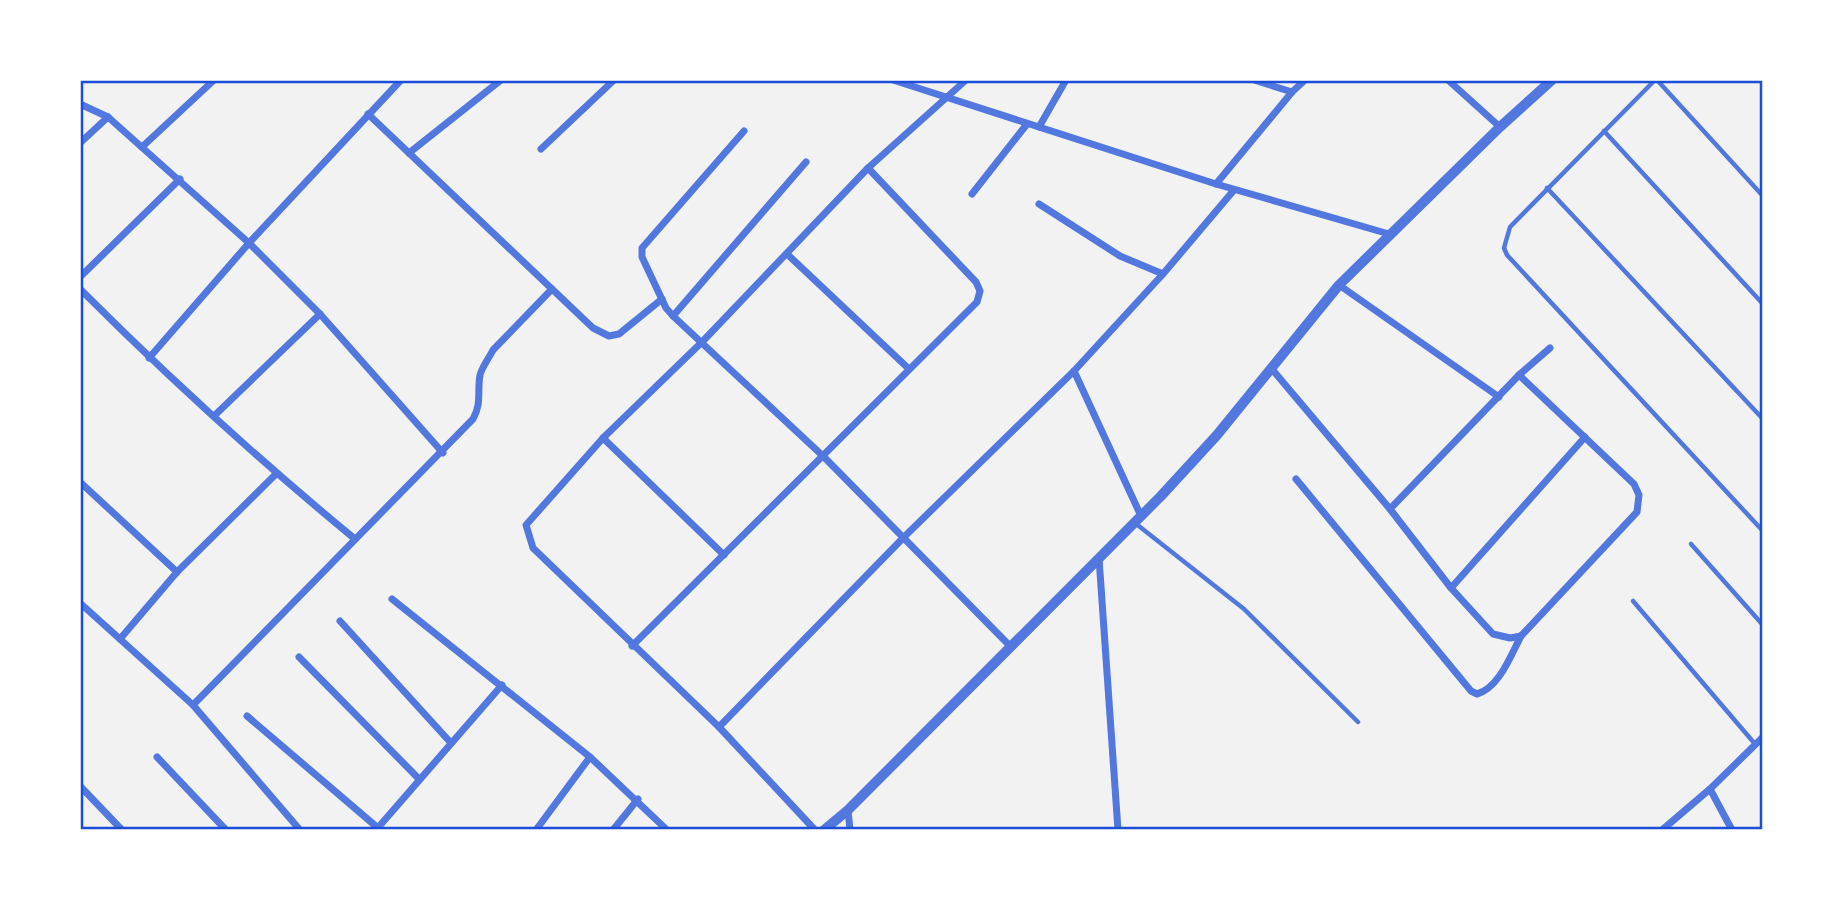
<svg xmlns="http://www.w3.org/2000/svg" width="1843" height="910" viewBox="0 0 1843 910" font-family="Raleway,sans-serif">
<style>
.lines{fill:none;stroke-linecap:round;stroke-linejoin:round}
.service{stroke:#5277de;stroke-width:4.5}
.minor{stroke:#5277de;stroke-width:7}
.tertiary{stroke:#5277de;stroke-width:10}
.neatline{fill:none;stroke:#1d4ed8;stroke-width:2.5}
</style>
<rect width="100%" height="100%" fill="#f2f2f2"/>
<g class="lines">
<g class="service">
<path d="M1655,80L1510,227L1504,248L1507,255L1762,530"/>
<path d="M1657,80L1762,195"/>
<path d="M1604,131L1762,303"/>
<path d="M1547,188L1762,418"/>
<path d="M1135,523L1244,609L1358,722"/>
<path d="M1691,544L1762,624"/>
<path d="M1633,601L1755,744"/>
</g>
<g class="minor">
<path d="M893,80L1216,184L1389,234"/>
<path d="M1254,80L1292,92"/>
<path d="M1448,80L1500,127"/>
<path d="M80,104L108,117L249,243L320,314L443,453"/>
<path d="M368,114L593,328L609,336L619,334L662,299"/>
<path d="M1039,127L1066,80"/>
<path d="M744,131L642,248V257L666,308L673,316L824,457L1009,645"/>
<path d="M80,143L108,117"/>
<path d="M142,147L214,80"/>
<path d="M541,149L614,80"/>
<path d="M409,153L501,80"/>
<path d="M1216,184L1292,92L1305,80"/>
<path d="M972,194L1027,124"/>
<path d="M1039,204L1120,256L1163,274"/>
<path d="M787,254L909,369"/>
<path d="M80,277L180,179"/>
<path d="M1339,285L1499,397"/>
<path d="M80,289C168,377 259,460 355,539"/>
<path d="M673,316L806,162"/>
<path d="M149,358L249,243L401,80"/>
<path d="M1271,368L1390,509L1451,588L1493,634L1510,638L1521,636L1637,512L1639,495L1634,484L1519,375"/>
<path d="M1074,371L1141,516"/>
<path d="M214,416L320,314"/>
<path d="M603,438L724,555"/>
<path d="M1296,479L1471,691L1477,694C1499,688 1511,655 1521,636"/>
<path d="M80,482L177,572"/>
<path d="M1390,509L1519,375L1550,348"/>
<path d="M1099,558L1118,830"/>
<path d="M1451,588L1585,437"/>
<path d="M392,599L590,757L667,830"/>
<path d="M80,603L193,705L473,419C482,403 477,392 480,375C482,367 489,358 493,350L552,289"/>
<path d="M340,621L451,743"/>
<path d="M120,639L177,572L276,474"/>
<path d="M632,646L977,302L980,291L976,282L868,168"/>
<path d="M299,657L419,779"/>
<path d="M193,705L300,830"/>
<path d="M247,716L378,828"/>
<path d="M719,727L904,537L1074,371L1163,274L1234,190"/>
<path d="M157,757L226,830"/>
<path d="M80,786L122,830"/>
<path d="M1710,789L1732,830"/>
<path d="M848,810L850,830"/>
<path d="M376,830L502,685"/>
<path d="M536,830L590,757"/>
<path d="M613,830L638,799"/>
<path d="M815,830L719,727L533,548L526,525L603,438L703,341L868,168L966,80"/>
<path d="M1662,830L1710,789L1762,738"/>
</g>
<path class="tertiary" d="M824,830L848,810L1161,496L1217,435L1339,285L1500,127L1552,80"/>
</g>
<rect width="1843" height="910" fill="none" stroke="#ffffff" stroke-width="164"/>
<rect x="82" y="82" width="1679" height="746" class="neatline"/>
</svg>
